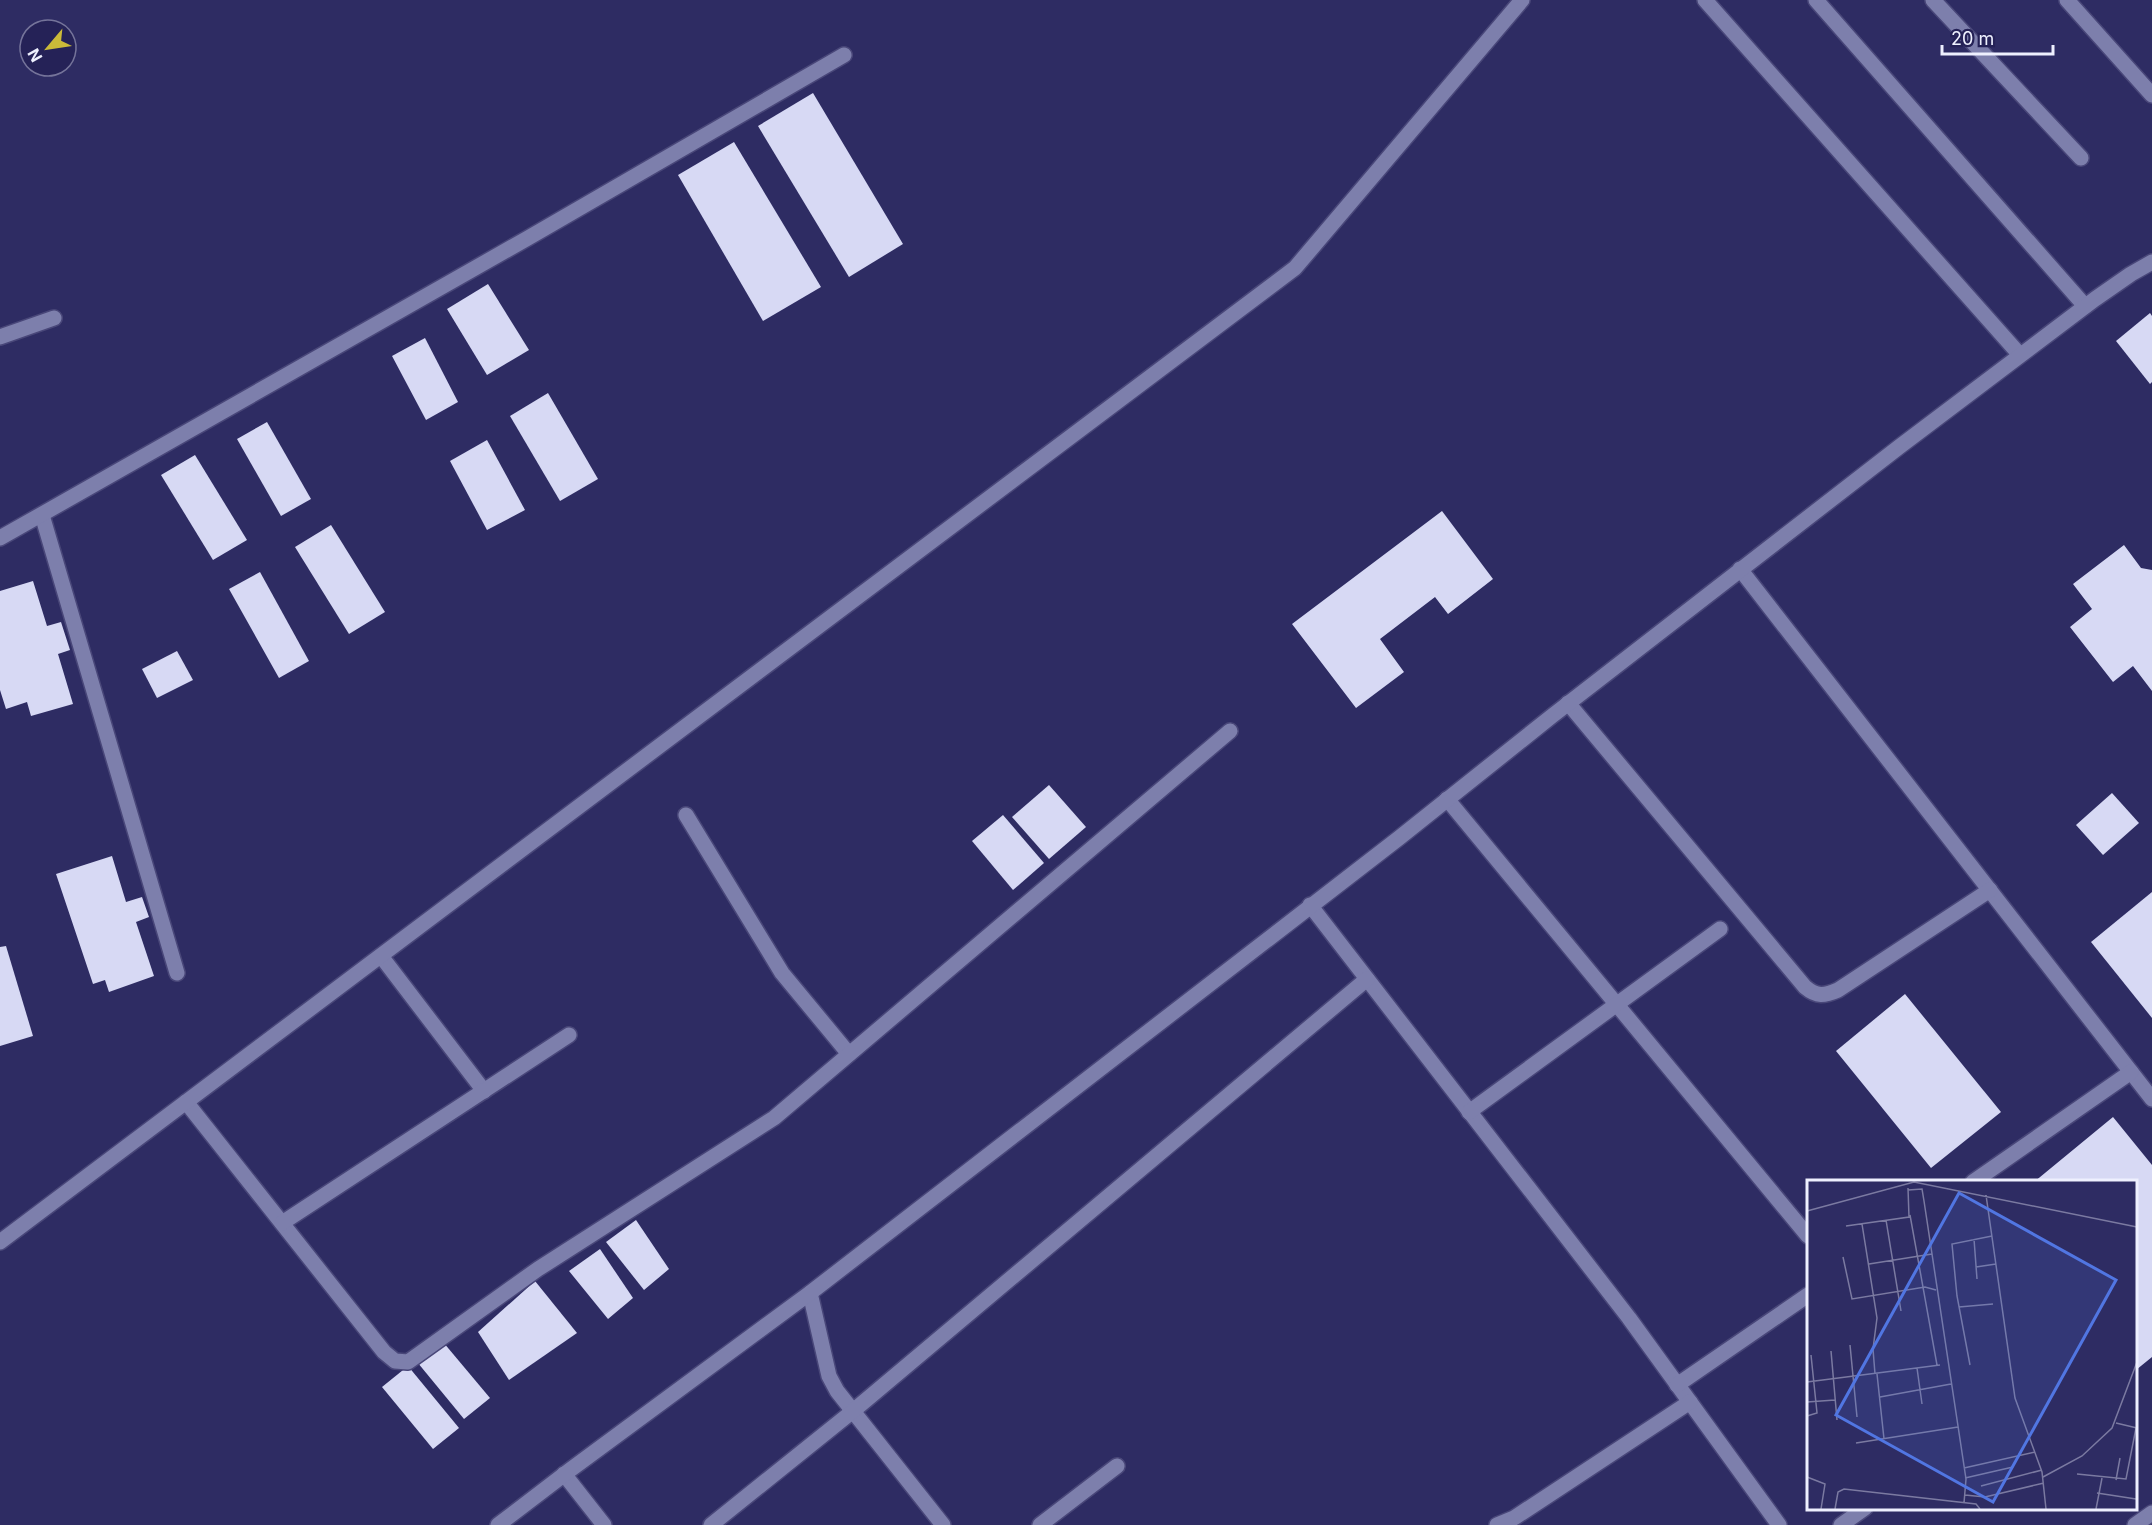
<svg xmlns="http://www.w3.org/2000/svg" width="2152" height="1525" viewBox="0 0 2152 1525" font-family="Inter,sans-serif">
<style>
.building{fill:#d7d9f4}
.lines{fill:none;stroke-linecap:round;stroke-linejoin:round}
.minor-casing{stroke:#494779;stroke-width:18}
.minor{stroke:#7d7fac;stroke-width:15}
.inset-road{fill:none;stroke:#7b7aa1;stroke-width:1.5}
.view{fill:#5176e2;fill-opacity:0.15;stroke:#5176e2;stroke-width:3}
.inset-edge{fill:none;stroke:#eef0fe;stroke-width:3}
</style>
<rect width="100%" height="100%" fill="#2e2c63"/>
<g class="building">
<path d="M813,93L903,244L849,277L758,126Z"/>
<path d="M734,142L821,287L763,321L678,175Z"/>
<path d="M488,284L529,350L487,375L447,309Z"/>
<path d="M2150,313L2152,316V382L2150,384L2116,341Z"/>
<path d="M425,338L458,402L426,420L392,356Z"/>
<path d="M548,393L598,479L560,501L510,416Z"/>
<path d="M267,422L311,499L281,516L237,439Z"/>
<path d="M487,440L525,510L487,530L450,461Z"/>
<path d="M195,455L247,540L213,560L161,475Z"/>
<path d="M1442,511L1493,579L1448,614L1435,597L1380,639L1404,672L1356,708L1292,624Z"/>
<path d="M331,525L385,612L349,634L295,547Z"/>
<path d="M2124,545L2141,568L2152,570V691L2133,666L2113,682L2070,627L2092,609L2073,584Z"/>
<path d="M260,572L309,661L279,678L229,589Z"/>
<path d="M33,581L47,626L61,622L70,650L58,654L73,704L31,716L27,702L6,709L0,690V591Z"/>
<path d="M177,651L193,680L157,698L142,669Z"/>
<path d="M1049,785L1086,827L1049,859L1012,817Z"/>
<path d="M2112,793L2139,823L2103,855L2076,825Z"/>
<path d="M1003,815L1044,863L1013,890L972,841Z"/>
<path d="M112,856L126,902L142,897L149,917L136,922L154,976L109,992L105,980L93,984L56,874Z"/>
<path d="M2152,892V1018L2091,942Z"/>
<path d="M6,946L33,1036L0,1046V947Z"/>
<path d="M1905,994L2001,1112L1931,1168L1836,1051Z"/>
<path d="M2113,1117L2152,1165V1357L2136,1370V1182H2034Z"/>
<path d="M636,1220L669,1269L644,1290L606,1242Z"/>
<path d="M600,1249L633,1298L608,1319L569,1271Z"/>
<path d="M535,1281L577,1333L509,1380L478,1332Z"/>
<path d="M438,1336L490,1398L464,1419L413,1357Z"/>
<path d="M408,1366L459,1428L433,1449L382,1387Z"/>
</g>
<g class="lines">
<g class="minor-casing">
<g id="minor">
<path d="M1705,0L2020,355"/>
<path d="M1816,0L2085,306"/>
<path d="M1933,0L2081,158"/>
<path d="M2067,0L2152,95"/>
<path d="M0,337L54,318"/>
<path d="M42,515L177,973"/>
<path d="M0,538L528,238L844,55"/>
<path d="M1740,569L2152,1099"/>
<path d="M1568,703L1805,987C1817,997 1824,996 1838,990L1990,890"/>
<path d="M1447,799L1808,1236"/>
<path d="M686,815L782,973L849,1054"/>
<path d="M1310,905L1629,1318L1779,1525"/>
<path d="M381,956L484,1091"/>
<path d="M186,1102L384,1352L395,1361L408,1362L538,1269L774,1118L1230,731"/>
<path d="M1469,1112L1720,929"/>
<path d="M1973,1182L2131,1072"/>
<path d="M282,1223L569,1035"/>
<path d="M0,1242L1295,268L1522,0"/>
<path d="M810,1293L829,1376L837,1391L943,1525"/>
<path d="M1677,1385L1808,1295"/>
<path d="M564,1474L604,1525"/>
<path d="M498,1525L570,1470L810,1293L1399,838L1552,716L1899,447L2095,299L2131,274L2152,262"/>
<path d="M711,1525L853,1411L1367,979"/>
<path d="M1040,1525L1117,1466"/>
<path d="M1497,1525L1514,1518L1690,1402"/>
<path d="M1841,1525L1865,1508"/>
<path d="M2135,1525L2152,1513"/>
</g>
</g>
<use href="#minor" class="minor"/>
</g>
<g transform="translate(1807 1180)">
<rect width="330" height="330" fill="#2e2c63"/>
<path class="inset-road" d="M101,10L115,9L117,21L159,299L157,323M179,15L208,218L235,292L239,329M0,31L107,2L330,47M103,35L130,185M79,40L94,131M55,44L70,138L66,169L68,194M39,46L102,37L101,8M167,59L170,99M36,77L45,119L118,107L129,110M62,84L125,74M169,87L189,84M152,127L186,124M43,165L50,237M24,171L30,240M163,185L150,116L145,64L185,56M110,188L115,224M70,194L77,259M0,202L133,185M73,217L144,204M0,222L28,220M0,236L10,233L4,175M309,243L330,248M49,263L151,247M157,288L228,272M270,294L319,299L329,248M0,297L18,304L14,329M236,297L275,276L305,248L330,182M158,298L206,287M309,300L313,278M174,306L235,290M290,313L329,319M158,315L178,317L237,303M28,329L31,312L37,309L169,324L173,329M289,329L295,298"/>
<path class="view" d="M152,13L309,100L186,322L29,235Z"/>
<rect width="330" height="330" class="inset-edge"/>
</g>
<g transform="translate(48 48) rotate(241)"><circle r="28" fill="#252257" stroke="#75749a" stroke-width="1.5"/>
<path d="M0-4.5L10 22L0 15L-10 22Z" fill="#cbba39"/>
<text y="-9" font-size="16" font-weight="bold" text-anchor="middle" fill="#eef0fe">N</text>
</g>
<path d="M1942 45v9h111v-9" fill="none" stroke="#eef0fe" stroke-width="3"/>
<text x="1951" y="45" font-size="18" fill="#eef0fe" stroke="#252257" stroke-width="4.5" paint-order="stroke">20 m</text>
</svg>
